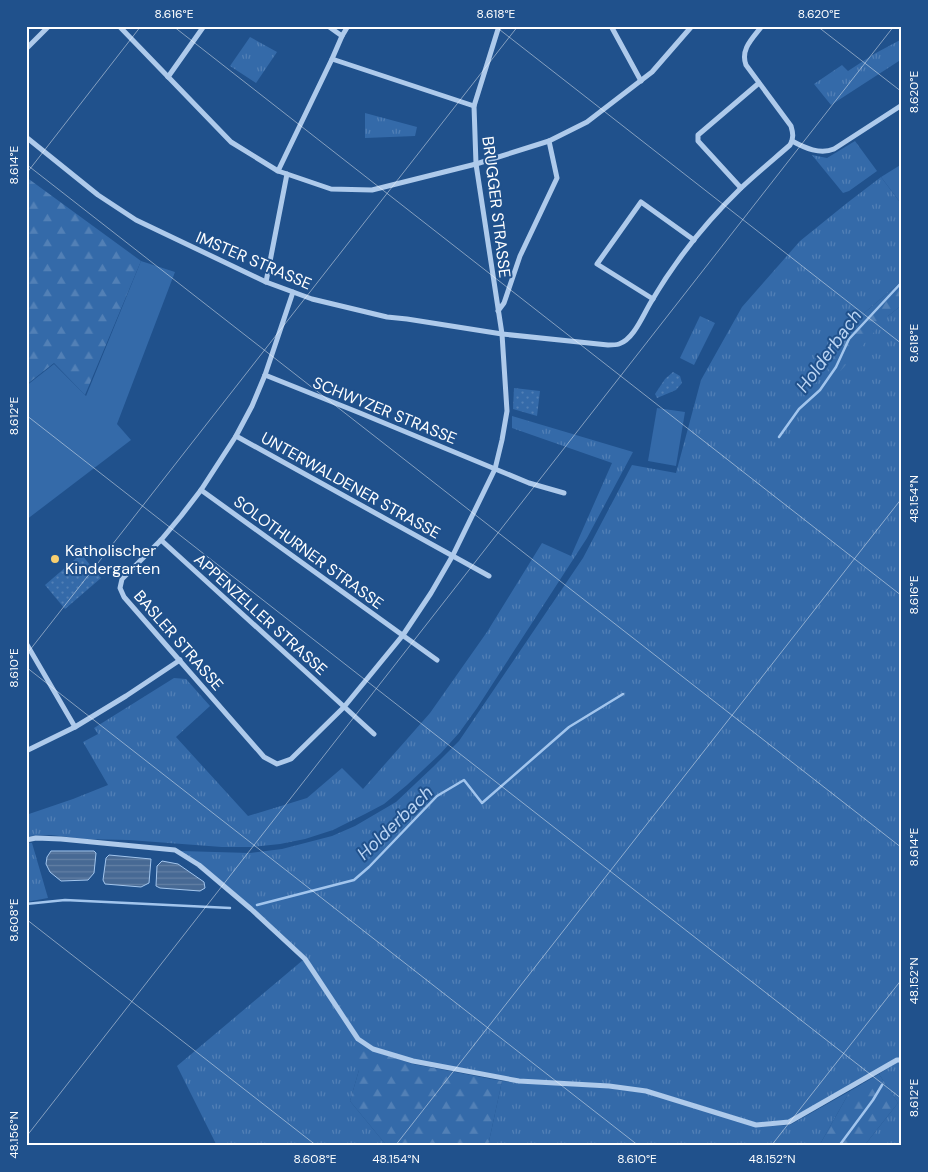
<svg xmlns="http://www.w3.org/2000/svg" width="928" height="1172" viewBox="0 0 928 1172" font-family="'DM Sans',sans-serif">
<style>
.grass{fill:url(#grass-tufts)}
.forest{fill:url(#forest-firs)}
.park{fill:url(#park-dots)}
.garden{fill:#346aa9}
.water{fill:url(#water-rules);stroke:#a2c5ed}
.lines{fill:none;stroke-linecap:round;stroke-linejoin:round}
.stream{stroke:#a2c5ed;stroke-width:2.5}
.minor{stroke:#aecaeb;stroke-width:5}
.ticks{fill:none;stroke:#fff;stroke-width:1;stroke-opacity:0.45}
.poi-dot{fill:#f8cf6f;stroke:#20518c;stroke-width:2}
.labels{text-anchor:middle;stroke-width:4;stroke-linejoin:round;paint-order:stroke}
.street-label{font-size:16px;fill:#fff;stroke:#20518c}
.poi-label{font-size:16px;fill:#fff;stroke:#20518c;text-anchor:start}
.water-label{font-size:18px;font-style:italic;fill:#bad4f3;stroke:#20518c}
.neatline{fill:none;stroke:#fff;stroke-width:2}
.ticks-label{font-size:12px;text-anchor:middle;fill:#fff}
</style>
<defs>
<pattern id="grass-tufts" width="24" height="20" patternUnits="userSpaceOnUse" patternTransform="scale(1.25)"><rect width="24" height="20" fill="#346aa9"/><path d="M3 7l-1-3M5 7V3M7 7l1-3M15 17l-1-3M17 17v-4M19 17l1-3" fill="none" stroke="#5280b6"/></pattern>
<pattern id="forest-firs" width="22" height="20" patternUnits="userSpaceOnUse" patternTransform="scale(1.25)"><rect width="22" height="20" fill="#346aa9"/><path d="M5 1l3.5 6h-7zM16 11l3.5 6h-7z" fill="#5280b6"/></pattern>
<pattern id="park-dots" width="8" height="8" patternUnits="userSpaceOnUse" patternTransform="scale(1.25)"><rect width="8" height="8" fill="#346aa9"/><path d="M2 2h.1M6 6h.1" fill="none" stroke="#5280b6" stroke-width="1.8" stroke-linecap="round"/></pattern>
<pattern id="water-rules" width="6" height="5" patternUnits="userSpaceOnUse" patternTransform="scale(1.25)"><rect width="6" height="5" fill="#476994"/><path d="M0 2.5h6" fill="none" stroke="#6380a4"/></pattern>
</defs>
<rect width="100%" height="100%" fill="#20518c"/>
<g class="grass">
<path d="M250,37L277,52L256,83L230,66Z"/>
<path d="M902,39V59L831,105L814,84L842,65L848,71L874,54Z"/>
<path d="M365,113L417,127L415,136L365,138Z"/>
<path d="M855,141L877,171L849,191L843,193L812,155L827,158Z"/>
<path d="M881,177L902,205V281L864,313L888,316L902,305V1058L789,1120L757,1123L647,1089L519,1079L412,1059L374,1047L360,1038L306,957L180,851L250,853L282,849L332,836L355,826L396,802L433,767L459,741L583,558L632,465L676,473L701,380L742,307L800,241L847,203Z"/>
<path d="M700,316L715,323L694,365L680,358Z"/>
<path d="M512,416L633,452L587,538L477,708L459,733L441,753L407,785L384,804L365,814L333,830L305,839L280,844L252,847H222L129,840L84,839L51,835L26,836V815L73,799L108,785L83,742L98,734L94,728L174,678L186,679L210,706L176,737L248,816L307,798L342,768L363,789L430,713L487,632L542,543L571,556L612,463L512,428Z"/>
<path d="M26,843H32L48,898L26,902Z"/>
<path d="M303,960L358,1041L359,1070L350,1101L387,1146H217L177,1066Z"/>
<path d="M898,1062H902V1146H864L898,1103L879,1074Z"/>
<path d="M502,1081L521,1083L607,1088L646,1093L756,1127L790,1125L850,1091L819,1146H488Z"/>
</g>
<g class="forest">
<path d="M26,177L141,261L85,395L54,363L26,385Z"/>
<path d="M902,281V305L888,316L837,375L824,366L864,313Z"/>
<path d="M358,1041L373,1051L413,1064L502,1081L488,1146H440L438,1144L436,1146H387L350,1101L359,1070L345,1059Z"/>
<path d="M879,1074L898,1103L864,1146H819L850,1091Z"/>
</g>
<g class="park">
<path d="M673,372L680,376L682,383L676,390L657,398L655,394L665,379Z"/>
<path d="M514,388L540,391L537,416L513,409Z"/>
<path d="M81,554L101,578L65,609L45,585Z"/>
</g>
<g class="garden">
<path d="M902,164V205L881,177Z"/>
<path d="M141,261L175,272L117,424L131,440L26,520V386L54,364L86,396Z"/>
<path d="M657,408L685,412L676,466L648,461Z"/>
</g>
<g class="water">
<path d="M51,851H94L96,853L94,873L88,880L61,881L50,872L46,864L47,857Z"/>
<path d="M109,855L151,859L149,883L141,887L105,884L103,880L106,858Z"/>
<path d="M162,861L178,864L204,882L205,888L200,891L160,888L156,886L157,866Z"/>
</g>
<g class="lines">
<g class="stream">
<path d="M779,437L799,409L820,390L836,367L849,339L902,282"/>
<path d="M26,904L65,900L230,908"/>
<path d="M257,905L354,880L369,867L437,796L464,780L482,803L569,727L623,694"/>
<path d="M839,1146L873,1100L882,1085"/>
</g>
<g class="minor">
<path d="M119,26L231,142L278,171L287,174L331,189L372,190L476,164L549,141L587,122L652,72L692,26"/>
<path d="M328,26L342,36"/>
<path d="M611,26L641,81"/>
<path d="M783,26H787"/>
<path d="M26,49L49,26"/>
<path d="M332,59L474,106"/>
<path d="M168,77L204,26"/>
<path d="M26,137L98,195L136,220L266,282L312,299L387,317L407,319L502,334L608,345C611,345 616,345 619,344C634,339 643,315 651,302C675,261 707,221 741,188C757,173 774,159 790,145C794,138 793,133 791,126L746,65C740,49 753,38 762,26"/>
<path d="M792,141C805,148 820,155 834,149L902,105"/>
<path d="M278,171L332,59L342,36L348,26"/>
<path d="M741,188L698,141V135L759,83"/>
<path d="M266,282L287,174"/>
<path d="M293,292L265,375L252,406L236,436L201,490L181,516L161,540L122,579L120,588L124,597L264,757L277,764L291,759L344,707L403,635L431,593L453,555L495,469L502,440L507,411L502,334L476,164L474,106L499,26"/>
<path d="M653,299L597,264L641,202L694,240"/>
<path d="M498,311L504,303L520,256L557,178L549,141"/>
<path d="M265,375L360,413L529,483L564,493"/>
<path d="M236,436L489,576"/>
<path d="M201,490L437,660"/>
<path d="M161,540L374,734"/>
<path d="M26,643L75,727"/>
<path d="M26,751L75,727L126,696L180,660"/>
<path d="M26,840L36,838L61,839L175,850L199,865L251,909L305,959L358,1039L373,1049L413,1061L519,1081L609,1086L646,1091L756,1125L789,1122L897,1060H902"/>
</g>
</g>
<path class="ticks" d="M173,26L902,596M495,26L902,344M817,26L902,92M26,164L902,848M26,174L141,26M26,415L902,1099M26,655L518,26M26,667L639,1146M26,919L317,1146M26,1137L894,26M395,1146L902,498M771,1146L902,979"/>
<circle class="poi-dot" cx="55" cy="559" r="5"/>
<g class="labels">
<g class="street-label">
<text transform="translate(497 207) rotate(83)" y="6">BRUGGER STRASSE</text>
<text transform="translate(254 260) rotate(23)" y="6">IMSTER STRASSE</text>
<text transform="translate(385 410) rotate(22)" y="6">SCHWYZER STRASSE</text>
<text transform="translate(351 485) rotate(29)" y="6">UNTERWALDENER STRASSE</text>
<text transform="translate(309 552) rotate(36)" y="6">SOLOTHURNER STRASSE</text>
<text transform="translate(261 614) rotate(42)" y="6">APPENZELLER STRASSE</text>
<text transform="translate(179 640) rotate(49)" y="6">BASLER STRASSE</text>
</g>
<g class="poi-label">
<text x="65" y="556">Katholischer<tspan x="65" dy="18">Kindergarten</tspan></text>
</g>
<g class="water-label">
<text transform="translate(829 351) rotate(-54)" y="6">Holderbach</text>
<text transform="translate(395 823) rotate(-44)" y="6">Holderbach</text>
</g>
</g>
<rect width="928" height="1172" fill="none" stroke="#20518c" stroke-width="55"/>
<rect x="28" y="28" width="872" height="1116" class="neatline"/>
<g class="ticks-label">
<text x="174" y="18">8.616°E</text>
<text x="496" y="18">8.618°E</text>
<text x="819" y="18">8.620°E</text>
<text transform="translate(914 92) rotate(-90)" y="4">8.620°E</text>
<text transform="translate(14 165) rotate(-90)" y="4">8.614°E</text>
<text transform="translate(914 343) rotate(-90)" y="4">8.618°E</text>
<text transform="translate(14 416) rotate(-90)" y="4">8.612°E</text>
<text transform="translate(914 499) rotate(-90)" y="4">48.154°N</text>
<text transform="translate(914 595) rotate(-90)" y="4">8.616°E</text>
<text transform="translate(14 668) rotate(-90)" y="4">8.610°E</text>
<text transform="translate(914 847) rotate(-90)" y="4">8.614°E</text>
<text transform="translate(14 920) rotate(-90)" y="4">8.608°E</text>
<text transform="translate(914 981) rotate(-90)" y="4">48.152°N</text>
<text transform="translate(914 1098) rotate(-90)" y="4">8.612°E</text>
<text transform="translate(14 1135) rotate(-90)" y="4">48.156°N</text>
<text x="315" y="1163">8.608°E</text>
<text x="396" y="1163">48.154°N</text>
<text x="637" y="1163">8.610°E</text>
<text x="772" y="1163">48.152°N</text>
</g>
</svg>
